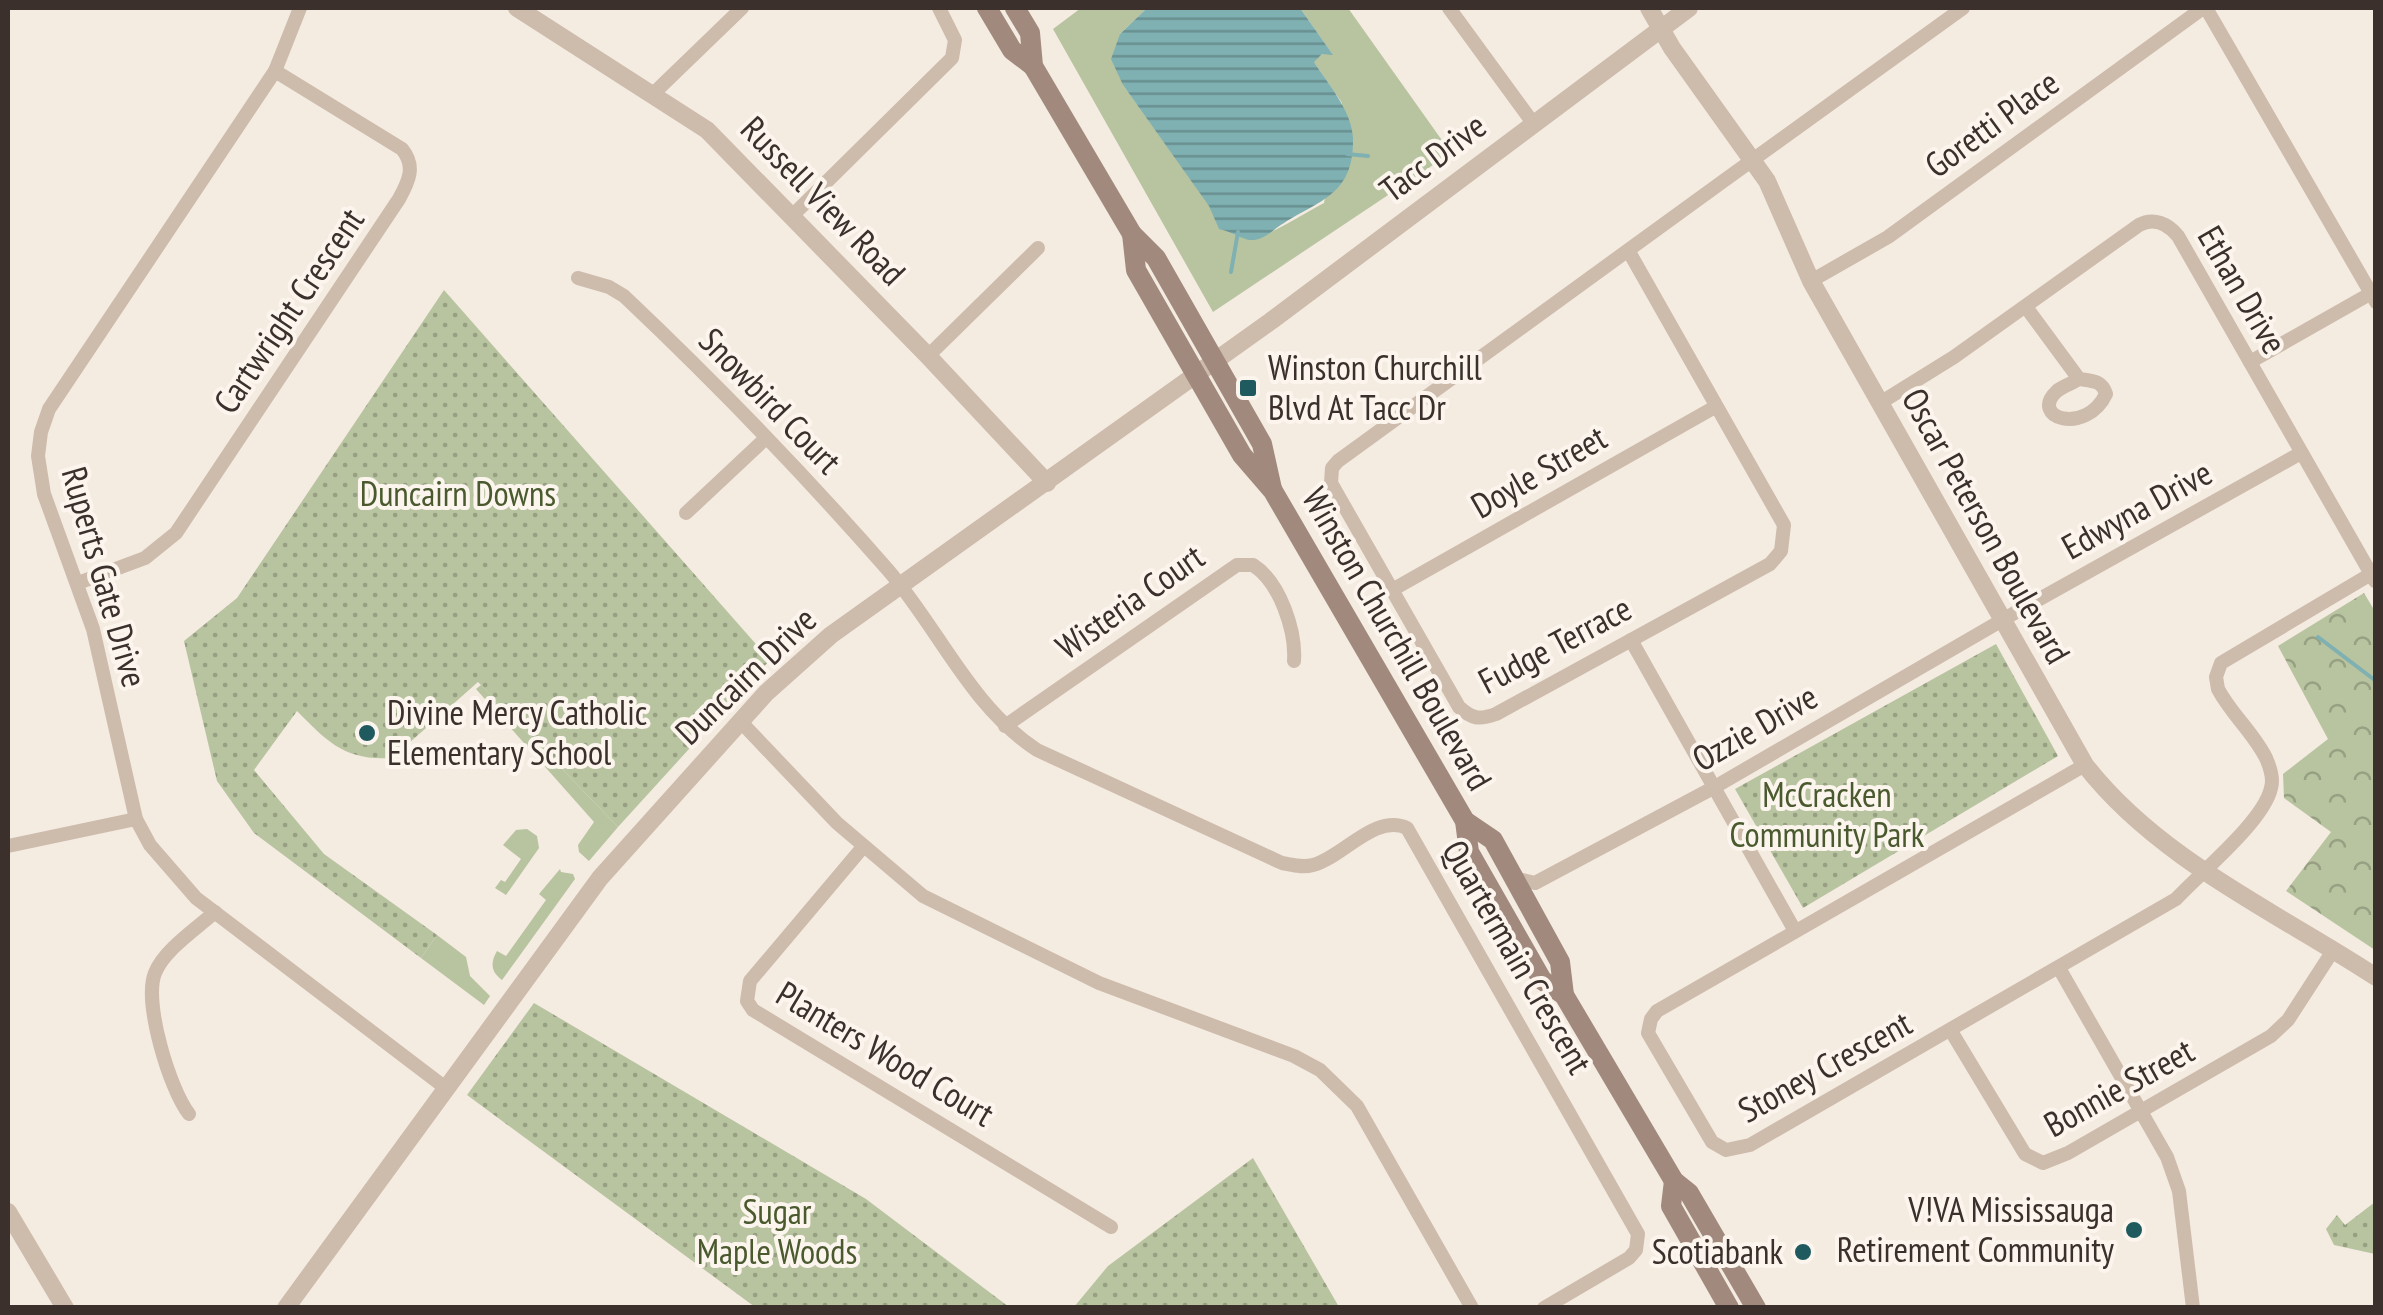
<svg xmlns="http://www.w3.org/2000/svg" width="2383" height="1315" viewBox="0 0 2383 1315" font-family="'PT Sans Narrow',sans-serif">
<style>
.grass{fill:#b8c4a0}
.forest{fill:url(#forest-crowns)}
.park{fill:url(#park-dots)}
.water{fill:url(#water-rules)}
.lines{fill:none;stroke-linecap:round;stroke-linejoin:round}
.stream{stroke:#7fb0b2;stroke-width:4}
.minor{stroke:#cdbbac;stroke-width:14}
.tertiary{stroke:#cdbbac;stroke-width:18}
.secondary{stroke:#a18a7d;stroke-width:20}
.poi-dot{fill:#1f5a5e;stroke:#fbf5ee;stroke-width:4}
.labels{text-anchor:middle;stroke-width:8;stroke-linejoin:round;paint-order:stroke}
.street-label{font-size:35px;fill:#3b302b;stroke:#fbf5ee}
.poi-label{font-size:35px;fill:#3b302b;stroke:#fbf5ee;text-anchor:start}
.park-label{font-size:35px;fill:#4a5a2e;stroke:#fbf5ee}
</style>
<defs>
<pattern id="forest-crowns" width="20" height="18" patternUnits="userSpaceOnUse" patternTransform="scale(2.5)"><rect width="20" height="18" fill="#b8c4a0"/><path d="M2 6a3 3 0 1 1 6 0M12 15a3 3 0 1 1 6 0" fill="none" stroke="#97a083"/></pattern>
<pattern id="park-dots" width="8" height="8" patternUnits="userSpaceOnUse" patternTransform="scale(2.5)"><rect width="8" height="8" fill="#b8c4a0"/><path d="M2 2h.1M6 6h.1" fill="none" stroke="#97a083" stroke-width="1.8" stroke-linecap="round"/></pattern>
<pattern id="water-rules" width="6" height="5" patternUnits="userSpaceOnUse" patternTransform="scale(2.5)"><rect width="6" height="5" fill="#7fb0b2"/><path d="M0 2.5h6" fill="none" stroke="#699091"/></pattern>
</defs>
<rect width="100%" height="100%" fill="#f4ebe1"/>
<g class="grass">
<path d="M1081,8H1147L1120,34L1123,85L1210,206L1219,228C1229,231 1241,239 1250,239C1263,240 1308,211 1324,203L1342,103L1313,61L1322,54H1332L1300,8H1348L1451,153L1213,312L1053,29Z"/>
<path d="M481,685L618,827L589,861L579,852L578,845L594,822L476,689Z"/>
<path d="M527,829L537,836L539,848L506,895L495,888L501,880L505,882L521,859L503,845L516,830Z"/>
<path d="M560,869L561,872L573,874L575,879L502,980C491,972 490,963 497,951L506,956L546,900L539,894Z"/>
<path d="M437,935L466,957L470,976L490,996L484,1005L421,958Z"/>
</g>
<path class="forest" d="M2364,593L2376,613L2375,950L2286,891L2331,832L2284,798L2283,774L2328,739L2278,646Z"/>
<g class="park">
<path d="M444,290L770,660L618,827L478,682L392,758C344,761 327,741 297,711L254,770L324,854L437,935L421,958L254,833L217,781L184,641L237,598Z"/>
<path d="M1996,644L2058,756L1803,908L1735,789Z"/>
<path d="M534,1003L866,1199L1009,1307H755L467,1095Z"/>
<path d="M1253,1158L1339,1307H1074L1108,1266Z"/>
<path d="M2375,1202V1254L2334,1245L2326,1229L2337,1215L2345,1225Z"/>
</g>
<path class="water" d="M1147,8H1300L1333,55L1322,54L1314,62C1328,84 1352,111 1353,138C1354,194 1322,199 1284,223C1272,230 1264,241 1249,240C1240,238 1229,231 1219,229L1209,206L1123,85L1111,59L1120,34Z"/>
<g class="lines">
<g class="stream">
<path d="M1347,154L1368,156"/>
<path d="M1231,272L1238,232"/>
<path d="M2318,637L2376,681"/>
</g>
<g class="minor">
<path d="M300,8L275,71L49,409L41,432L38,456L44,494L93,629L136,819L150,845L196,898L447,1089"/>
<path d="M1449,8L1533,123"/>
<path d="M2206,8L2376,302"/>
<path d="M653,94L742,8"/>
<path d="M793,215L952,58L955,40L939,8"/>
<path d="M1628,250L1784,525L1781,551L1770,564L1496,714C1479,720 1472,719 1459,707L1331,483L1332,468L1338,461C1546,310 1754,158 1963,8"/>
<path d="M578,278L609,287L624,296C716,383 804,474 888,570C939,629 970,706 1037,750L1282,863C1293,865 1302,868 1313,865C1343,857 1375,813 1407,828L1638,1234L1636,1250L1629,1258L1544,1308"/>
<path d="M1811,281L1888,237L2203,8"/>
<path d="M2026,307L2079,379C2092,381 2102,380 2106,394C2086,436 2028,418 2057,391C2063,386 2073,383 2079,379"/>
<path d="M928,356L1038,248"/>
<path d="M2250,362L2375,291"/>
<path d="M1880,403L1954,357L2139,225C2154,217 2168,224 2178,236L2375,581"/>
<path d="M686,513L766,438"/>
<path d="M78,583L145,558L176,533L399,199C409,181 416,166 402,149L275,71"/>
<path d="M1392,590L1715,407"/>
<path d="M1631,640L1795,931"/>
<path d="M740,721L837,823L923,896L1099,983L1294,1056L1320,1070L1357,1106L1472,1308"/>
<path d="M1005,726L1237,565H1253C1280,582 1296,631 1294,661"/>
<path d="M2085,765L1657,1011L1651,1019L1648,1033L1712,1142L1726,1150L1750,1145L2176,899C2200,873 2264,821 2271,788C2274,778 2270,767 2266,758C2253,732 2231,714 2218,689L2216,677L2221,663L2371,574"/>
<path d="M8,846L136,819"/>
<path d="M863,847L750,981L747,1001L753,1010L1111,1227"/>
<path d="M1514,878L1535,883L1713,788L2018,611L2301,453"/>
<path d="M2059,968L2167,1157L2179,1191L2193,1308"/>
<path d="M1951,1031L2025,1154L2043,1163L2068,1153L2271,1036L2288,1020L2334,949"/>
<path d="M189,1114C170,1090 143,1002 155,973C164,950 196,929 215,912"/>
</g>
<g class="tertiary">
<path d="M517,8L707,130L928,356L1047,483"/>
<path d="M1649,8L1672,48L1767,181L1811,281L2085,765C2159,860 2277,912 2376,977"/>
<path d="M8,1212L65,1308"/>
<path d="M286,1308L600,878L766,693L831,635L1271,321L1689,8"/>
</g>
<g class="secondary">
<path d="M987,8L1012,50L1033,66"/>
<path d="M1015,8L1030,33L1033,66L1132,234L1156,258L1262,444L1272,489"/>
<path d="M1132,234L1136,270L1242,455L1273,491L1465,821L1469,852L1542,980L1564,995"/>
<path d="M1465,821L1493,840L1560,962L1564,995L1674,1181L1689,1193L1756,1308"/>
<path d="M1674,1181L1671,1206L1729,1308"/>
</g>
</g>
<g class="poi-dot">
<rect x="1238" y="378" width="20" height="20" rx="5"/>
<circle cx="367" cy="733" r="10"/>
<circle cx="2134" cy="1230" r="10"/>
<circle cx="1803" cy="1252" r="10"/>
</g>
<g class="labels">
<g class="street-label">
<text transform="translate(1992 124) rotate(-36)" y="12">Goretti Place</text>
<text transform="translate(1433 158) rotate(-37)" y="12">Tacc Drive</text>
<text transform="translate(823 201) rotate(46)" y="12">Russell View Road</text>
<text transform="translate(2242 290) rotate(60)" y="12">Ethan Drive</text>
<text transform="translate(289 311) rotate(-56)" y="12">Cartwright Crescent</text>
<text transform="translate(770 401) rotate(46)" y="12">Snowbird Court</text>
<text transform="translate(1539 472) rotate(-30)" y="12">Doyle Street</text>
<text transform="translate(2137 510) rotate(-29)" y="12">Edwyna Drive</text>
<text transform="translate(1986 526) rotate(61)" y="12">Oscar Peterson Boulevard</text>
<text transform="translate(104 577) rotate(74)" y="12">Ruperts Gate Drive</text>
<text transform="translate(1130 602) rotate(-35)" y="12">Wisteria Court</text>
<text transform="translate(1397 639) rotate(60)" y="12">Winston Churchill Boulevard</text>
<text transform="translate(1555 645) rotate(-28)" y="12">Fudge Terrace</text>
<text transform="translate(746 676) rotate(-44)" y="12">Duncairn Drive</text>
<text transform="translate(1755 728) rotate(-30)" y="12">Ozzie Drive</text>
<text transform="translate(1517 957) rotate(60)" y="12">Quartermain Crescent</text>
<text transform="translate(885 1054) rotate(31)" y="12">Planters Wood Court</text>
<text transform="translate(1825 1067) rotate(-29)" y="12">Stoney Crescent</text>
<text transform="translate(2119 1088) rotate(-29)" y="12">Bonnie Street</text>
</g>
<g class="poi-label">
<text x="1268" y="380">Winston Churchill<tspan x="1268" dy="40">Blvd At Tacc Dr</tspan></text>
<text x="387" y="725">Divine Mercy Catholic<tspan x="387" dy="40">Elementary School</tspan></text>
<text x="2114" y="1222" text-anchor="end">V!VA Mississauga<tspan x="2114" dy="40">Retirement Community</tspan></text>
<text x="1783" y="1264" text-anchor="end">Scotiabank</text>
</g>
<g class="park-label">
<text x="458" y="506">Duncairn Downs</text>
<text x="1827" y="807">McCracken<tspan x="1827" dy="40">Community Park</tspan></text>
<text x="777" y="1224">Sugar<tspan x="777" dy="40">Maple Woods</tspan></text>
</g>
</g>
<rect width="2383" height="1315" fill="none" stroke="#3b302b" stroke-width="20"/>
</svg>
